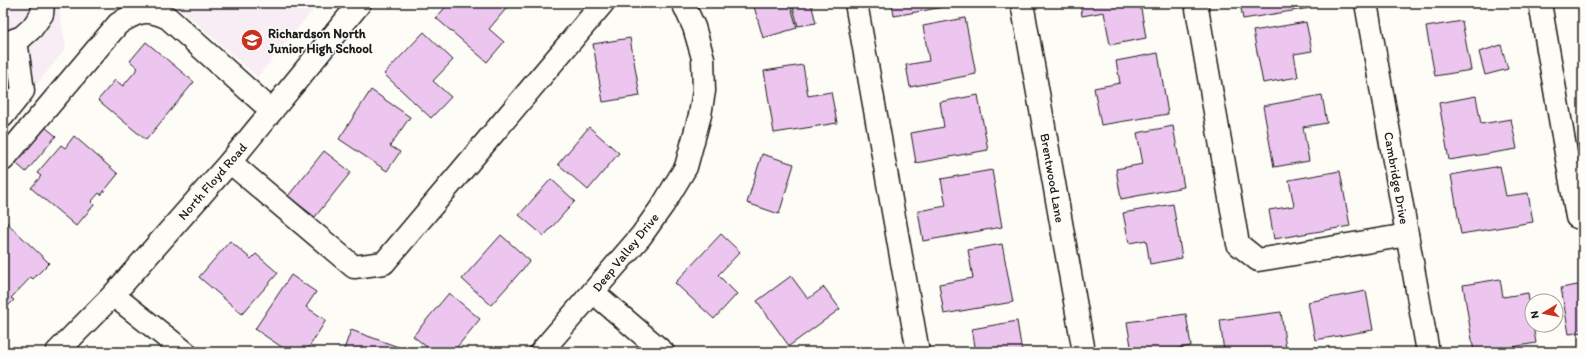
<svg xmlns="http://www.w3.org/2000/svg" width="1586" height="355" viewBox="0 0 1586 355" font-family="Itim,sans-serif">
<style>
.built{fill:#f8ecf5}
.building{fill:#edc6ef;stroke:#1c1c1c}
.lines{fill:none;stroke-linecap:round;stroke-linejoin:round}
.minor-casing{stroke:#1c1c1c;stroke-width:25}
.minor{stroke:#fdfcf7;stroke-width:22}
.labels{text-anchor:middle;stroke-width:3;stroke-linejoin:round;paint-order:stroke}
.poi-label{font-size:13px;font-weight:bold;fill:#1c1c1c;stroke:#fdfcf7;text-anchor:start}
.street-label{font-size:13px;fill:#1c1c1c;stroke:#fdfcf7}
</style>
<rect width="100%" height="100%" fill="#fdfcf7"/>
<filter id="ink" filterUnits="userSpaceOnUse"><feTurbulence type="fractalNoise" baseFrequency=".025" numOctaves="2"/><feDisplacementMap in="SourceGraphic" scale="8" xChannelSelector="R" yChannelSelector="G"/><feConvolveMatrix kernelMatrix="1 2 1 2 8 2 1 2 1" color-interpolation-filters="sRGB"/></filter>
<g filter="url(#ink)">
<g class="built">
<path d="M3,3H58L66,48L3,126Z"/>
<path d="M174,3H319L257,77Z"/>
</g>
<g class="building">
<path d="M449,3H508L510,4L489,29L504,42L487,62L436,18Z"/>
<path d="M753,3H790L797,28L763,38Z"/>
<path d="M808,3H811L816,23L798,26L793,7Z"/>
<path d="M892,3H960V4L894,16Z"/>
<path d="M1080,3H1140L1146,38L1110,45L1104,12L1082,16Z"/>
<path d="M1240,3H1309L1310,8L1243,19Z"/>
<path d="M965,18L976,74L910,87L906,65L929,61L923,26Z"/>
<path d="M1462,21L1471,70L1435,76L1426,27Z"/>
<path d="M1306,22L1312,51L1294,54L1298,77L1263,83L1253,31Z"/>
<path d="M424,32L453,60L433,81L451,97L431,118L384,74Z"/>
<path d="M630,38L640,96L603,102L593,44Z"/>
<path d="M146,42L194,82L146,140L98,100L115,80L123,86L138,68L130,61Z"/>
<path d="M1501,45L1508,69L1485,75L1479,52Z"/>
<path d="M1158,53L1168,114L1101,125L1094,88L1120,83L1116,61Z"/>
<path d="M803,65L808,96L831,92L837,123L774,133L764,71Z"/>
<path d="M371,90L410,117L390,146L400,152L387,171L339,139Z"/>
<path d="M978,95L988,150L916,163L911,133L944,127L940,102Z"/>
<path d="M1322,95L1327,123L1303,127L1309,161L1274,167L1263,106Z"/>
<path d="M1476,96L1481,124L1511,119L1517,149L1449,160L1439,103Z"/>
<path d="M40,123L56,136L26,172L10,158Z"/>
<path d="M1173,126L1184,187L1121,199L1116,169L1143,164L1137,133Z"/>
<path d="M589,127L619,153L588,190L558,164Z"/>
<path d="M74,136L118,174L101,195L99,193L91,202L94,205L76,226L31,188L41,176L37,173L61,145L65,148Z"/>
<path d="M324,151L351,172L315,217L288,196Z"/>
<path d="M762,154L794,164L779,214L747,203Z"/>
<path d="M1500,166L1506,196L1528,193L1533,222L1461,234L1451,175Z"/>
<path d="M992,170L1002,227L923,241L918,211L946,206L941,179Z"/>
<path d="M1340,171L1350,226L1274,239L1269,210L1294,206L1289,180Z"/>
<path d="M551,179L575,201L544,236L519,215Z"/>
<path d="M1173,204L1182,258L1150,264L1146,240L1129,243L1123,213Z"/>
<path d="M3,219L49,263L33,279L31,277L11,298L14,300L3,311Z"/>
<path d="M721,234L740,252L718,275L737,294L714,319L675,283Z"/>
<path d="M501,235L530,261L491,305L462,279Z"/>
<path d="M230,241L251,259L256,254L278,273L242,314L199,277Z"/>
<path d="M1002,244L1013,302L944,314L939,284L973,278L968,250Z"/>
<path d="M291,275L316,292L306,307L326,320L306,352H289L255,329Z"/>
<path d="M791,276L808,299L824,287L840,309L789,346L757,301Z"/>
<path d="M1500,279L1503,297L1528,293L1532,325H1533L1536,343L1483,352H1474L1463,285Z"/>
<path d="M1583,284V332L1569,334L1561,288Z"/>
<path d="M1366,291L1373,330L1315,340L1308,302Z"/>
<path d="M449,293L480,319L453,352H433L413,336Z"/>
<path d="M1281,312L1286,349L1261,352H1224L1220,320Z"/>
<path d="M1186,314L1191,346L1160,352H1132L1127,322Z"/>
<path d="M1017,321L1022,352H976L972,329Z"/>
<path d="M351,330L404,349L403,352H343Z"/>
</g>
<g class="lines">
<g class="minor-casing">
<g id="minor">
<path d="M856,3L918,352"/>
<path d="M1022,3L1084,352"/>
<path d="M1196,3L1238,244L1258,260L1407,235"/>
<path d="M1366,3L1428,352"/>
<path d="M1540,3L1577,217L1583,219"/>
<path d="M3,44L22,37L32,28L42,14L43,3"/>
<path d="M3,116L23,91L16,40"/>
<path d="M3,160L118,24C137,11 147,8 168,18L272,111"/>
<path d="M230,162L354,267L384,263L603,3"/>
<path d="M593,292L663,352"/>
<path d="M113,295L185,352"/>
<path d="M57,352L113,295L230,162L360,3"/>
<path d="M541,352L641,236L663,205L686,167L700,115L704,91L703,58L694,27L683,3"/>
</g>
</g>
<use href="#minor" class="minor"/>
</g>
</g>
<defs>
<g id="school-disc" transform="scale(1.15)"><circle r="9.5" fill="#c8321e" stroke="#fdfcf7"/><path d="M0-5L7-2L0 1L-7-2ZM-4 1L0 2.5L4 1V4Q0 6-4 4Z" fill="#fff"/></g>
</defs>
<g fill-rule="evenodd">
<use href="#school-disc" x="252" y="40"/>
</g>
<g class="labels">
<g class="poi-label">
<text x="268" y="38">Richardson North<tspan x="268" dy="15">Junior High School</tspan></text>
</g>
<g class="street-label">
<text transform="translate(1053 178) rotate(80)" y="5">Brentwood Lane</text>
<text transform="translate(1397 178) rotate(80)" y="5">Cambridge Drive</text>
<text transform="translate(212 181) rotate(-49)" y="5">North Floyd Road</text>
<text transform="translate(625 252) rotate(-51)" y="5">Deep Valley Drive</text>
</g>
</g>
<rect width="1586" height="355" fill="none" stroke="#fdfcf7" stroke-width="16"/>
<rect x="8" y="8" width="1570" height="339" fill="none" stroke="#1c1c1c" stroke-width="1.5" filter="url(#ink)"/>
<g transform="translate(1544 313) rotate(260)"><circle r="19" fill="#fdfcf7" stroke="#a3a29f"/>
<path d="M0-3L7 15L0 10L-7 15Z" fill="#c8321e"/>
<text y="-6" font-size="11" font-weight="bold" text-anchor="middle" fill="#1c1c1c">N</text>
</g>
</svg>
